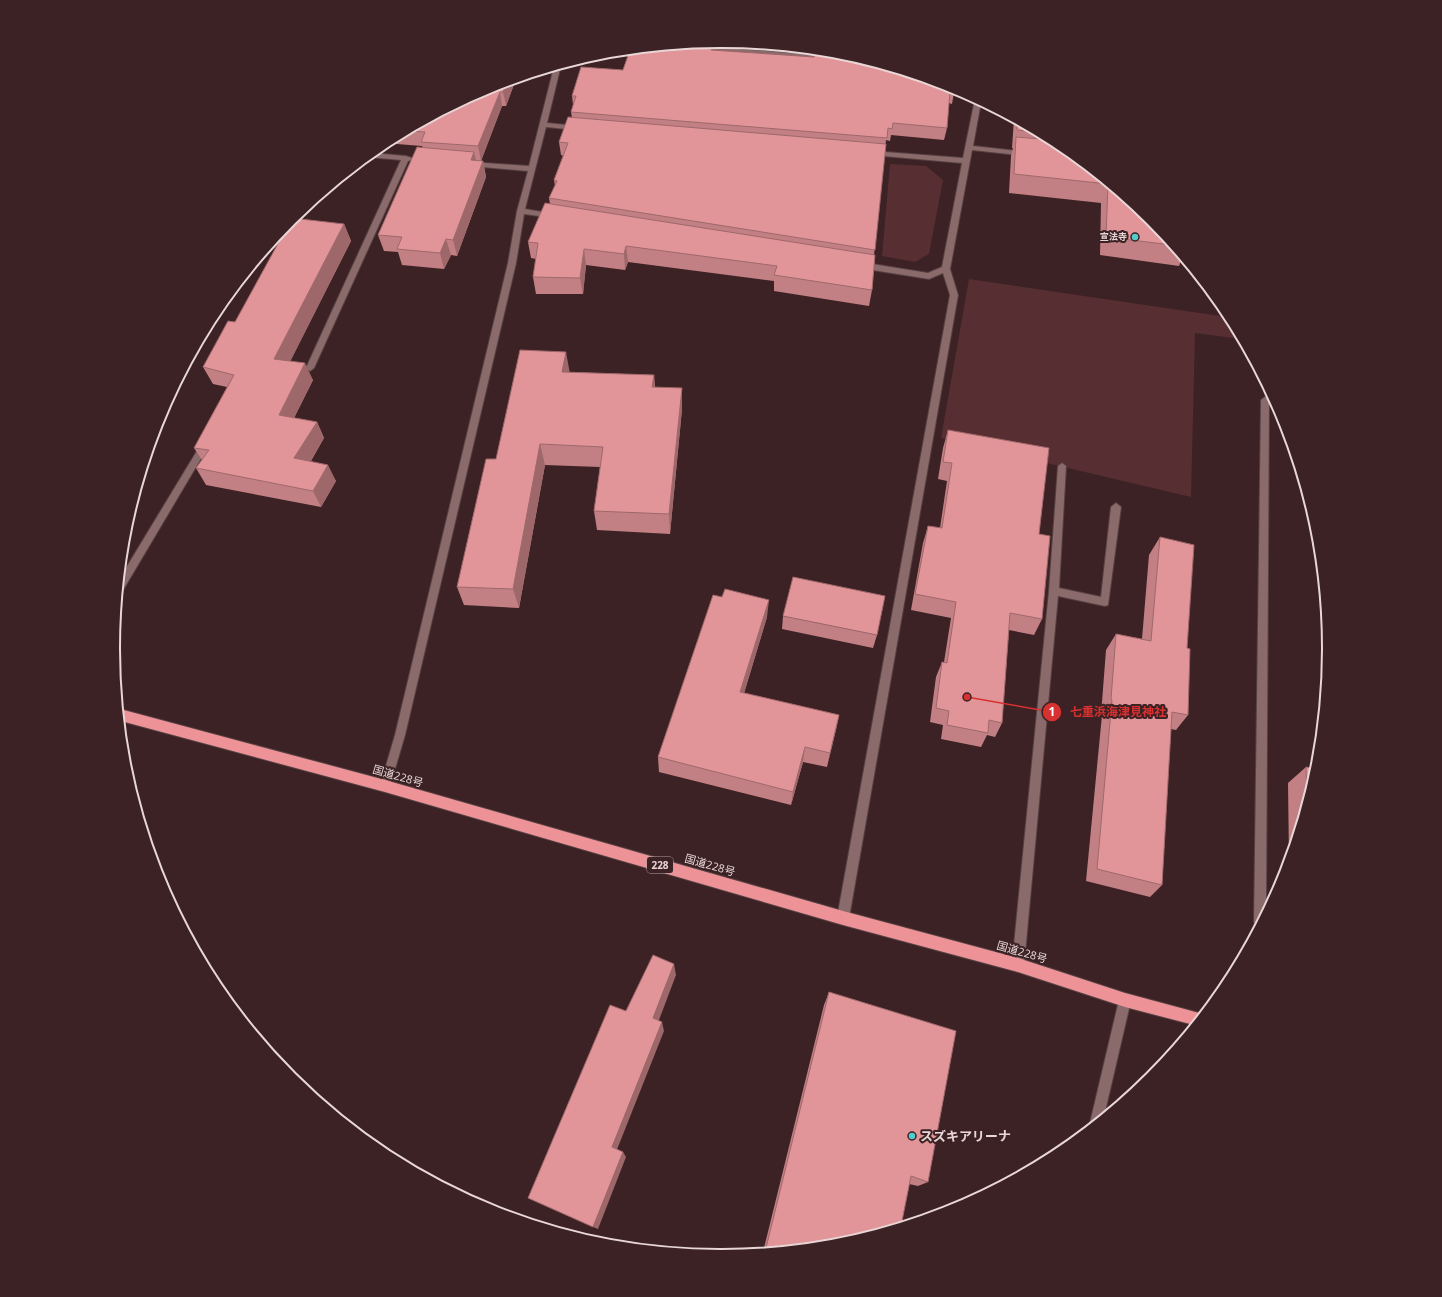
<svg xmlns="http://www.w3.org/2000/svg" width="1442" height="1297" viewBox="0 0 1442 1297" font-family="'Open Sans','Noto Sans JP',sans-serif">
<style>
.green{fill:#572e31}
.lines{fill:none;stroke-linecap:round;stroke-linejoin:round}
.minor-casing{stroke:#564042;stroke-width:2}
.highway-casing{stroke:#564042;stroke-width:2}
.minor{fill:#8a6a6b;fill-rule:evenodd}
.highway{fill:#ed9297;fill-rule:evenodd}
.wall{fill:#c28084}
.shaded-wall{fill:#9e686b}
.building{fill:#e29599;stroke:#9e686b}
.poi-dot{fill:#52cdce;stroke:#3c2224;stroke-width:1.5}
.labels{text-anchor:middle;stroke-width:4;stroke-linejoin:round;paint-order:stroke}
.far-poi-label{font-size:9px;font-weight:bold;fill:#e9d7d7;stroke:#3c2224;text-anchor:end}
.shield{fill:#3c2224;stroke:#b5a1a1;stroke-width:1}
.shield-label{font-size:10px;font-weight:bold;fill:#e9d7d7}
.street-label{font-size:11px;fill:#e9d7d7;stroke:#3c2224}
.near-poi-label{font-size:13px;font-weight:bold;fill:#e9d7d7;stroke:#3c2224;text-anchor:start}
.rim{fill:none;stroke:#e9d7d7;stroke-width:2}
.leader{fill:none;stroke:#d73131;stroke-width:1.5}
.callout-dot{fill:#d73131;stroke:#3c2224;stroke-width:1.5}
.mark-label{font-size:12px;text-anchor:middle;font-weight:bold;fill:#fff}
.callout-label{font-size:12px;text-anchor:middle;font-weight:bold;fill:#d73131;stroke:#3c2224;stroke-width:4;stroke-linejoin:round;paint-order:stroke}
</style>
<rect width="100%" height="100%" fill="#3c2224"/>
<g class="green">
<path d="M890,164L926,166L943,180L929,254L915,262L882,256Z"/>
<path d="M969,279L1227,317V314L1241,339L1195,333L1191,497L941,438Z"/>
</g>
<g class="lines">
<g class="minor-casing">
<g id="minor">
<path d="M700,46L828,56L831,58L828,60L698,49L697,48Z"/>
<path d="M561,65L547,123L577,126L581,128L577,130L546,127L525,209L554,214L558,216L554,218L524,214L516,263L405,735L390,786L389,790L385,791L381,790L380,786L395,735L508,263L517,211L528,171L471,166L467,164L471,162L529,166L554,67Z"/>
<path d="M975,99L981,102L973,146L1026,152L1030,154L1026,156L972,150L950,269L958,295L849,918L847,922L843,924L839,922L837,918L950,295L943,273L929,279L860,268L856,265L860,262L928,273L942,267L962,163L872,155L868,153L872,151L963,158Z"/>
<path d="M372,153L406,156L415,159L408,161L314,368L310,371L306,368L401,160L367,157Z"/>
<path d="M1265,397L1272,398L1276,404H1269L1266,912L1258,927L1254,922L1261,400Z"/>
<path d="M206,440L210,443L209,445L123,590L119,591L120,578L203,441Z"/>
<path d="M1062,463L1066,466L1059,588L1101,597L1111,507L1116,503L1121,507L1108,605L1105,606L1058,596L1024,965L1022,969L1018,971L1014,969L1012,965L1049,591L1058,466Z"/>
<path d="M1125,994L1129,996L1131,1000L1104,1116L1091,1127L1090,1123L1119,1000L1121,996Z"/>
</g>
</g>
<g class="highway-casing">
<path id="highway" d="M120,709L385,780L843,911L1018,958L1125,993L1203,1014L1194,1025L1125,1007L1018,972L843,925L385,792L121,721Z"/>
</g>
<use href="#minor" class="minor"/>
<use href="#highway" class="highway"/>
</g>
<g class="wall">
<path d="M715,42L714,46H713V50L954,92L952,104L949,103L947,128L944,140L891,135L890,141L886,140L874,255L872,290L869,306L774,291V281L628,262L625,270L586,265L583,294H536L533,277L536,259L531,258L528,242L550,204L549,198L555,186L554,180L564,156L561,155L559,142L572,118L571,112L573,105L572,96L623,70L630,50Z"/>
<path d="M516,79L506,106H502L481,161L476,160L483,161L486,177L457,256L451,255L444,269L402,265L398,252L384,251L378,235L423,148L422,146L384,143L489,87Z"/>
<path d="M1014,119L1059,144L1151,219L1182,258L1179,266L1100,255L1101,203L1009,193L1011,156L1013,148H1012Z"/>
<path d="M344,224L351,241L290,361L313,380L294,418L317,422L324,438L311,461L336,481L321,507L206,485L196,468L202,460L194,448L227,387L213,384L203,367L235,322Z"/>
<path d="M569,372L654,375L655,387L682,409L670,534L597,530L594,511L600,467L545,465L519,608L464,605L457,587L496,459Z"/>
<path d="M948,430L1039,534L1042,619L1034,635L1009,630L1002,723L995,737L987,735L981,747L941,739L943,725L930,722L936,677L942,662H944L951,618L911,610L923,543L928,526L940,528L947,481L938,479L943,448Z"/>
<path d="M1160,537L1187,648L1188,715L1176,730L1171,729L1162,885L1150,897L1086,881L1102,715H1101L1106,650L1116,634L1142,639L1149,555Z"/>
<path d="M783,616L877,635L873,648L782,629Z"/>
<path d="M767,617L744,693L839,715L827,767L803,762L791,805L659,772L658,757Z"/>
<path d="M1306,767L1316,769L1289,860L1288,783Z"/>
<path d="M829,992L928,1182L918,1186L909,1184L839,1244L763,1252L824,1005Z"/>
</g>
<g class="shaded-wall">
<path d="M713,42V53L711,50Z"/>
<path d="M516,79L506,106L503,92L507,82Z"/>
<path d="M500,92L502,106L481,161L478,146Z"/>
<path d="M474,152L478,168L471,160Z"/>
<path d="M483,161L486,177L457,256L453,240Z"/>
<path d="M344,224L351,241L283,376L274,359Z"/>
<path d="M446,239L451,255L444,269L440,253Z"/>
<path d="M626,246L628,262L625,270L624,254Z"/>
<path d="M584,249L586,265L583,294L580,278Z"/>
<path d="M566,352L570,374L562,372Z"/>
<path d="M305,363L313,380L287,432L279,415Z"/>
<path d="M654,375L655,396L652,387Z"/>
<path d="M682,388V409L670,534L669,514Z"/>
<path d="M317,422L324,438L303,474L294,458Z"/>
<path d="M540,444L545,465L519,608L513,589Z"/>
<path d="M328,465L336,481L321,507L313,491Z"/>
<path d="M769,600L767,617L740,707V692Z"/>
<path d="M839,715L836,730L827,767L830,753Z"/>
<path d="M805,747L803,762L791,805L793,792Z"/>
<path d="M674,964L676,975L656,1028L653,1018Z"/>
<path d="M662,1022L664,1031L616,1152L612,1147Z"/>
<path d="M623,1152L626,1157L598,1229L593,1227Z"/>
</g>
<g class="building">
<path d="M713,42L711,50L814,57L815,50L840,53L954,87V92L950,91L947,128L893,123L892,129L888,128L887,138L571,112L576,96H572L581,67L623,70L630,50Z"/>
<path d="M507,82L503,92H500L478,146L421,142L425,132L407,131L489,87Z"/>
<path d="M568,117L886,144L875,250L549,198L557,181L554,180L568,143L559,142Z"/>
<path d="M1017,121L1036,132L1017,130Z"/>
<path d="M1016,137L1053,140L1059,144L1151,219L1172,245L1106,237L1108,184L1014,174Z"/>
<path d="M417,147L474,152L471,160L483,161L453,240L446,239L440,253L397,249L402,237L378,235Z"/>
<path d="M545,203L875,255L872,290L774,275L777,266L626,246L624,254L584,249L580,278L533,277L538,243L528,242Z"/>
<path d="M292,218L344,224L274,359L305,363L279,415L317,422L294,458L328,465L313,491L196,468L209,450L194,448L234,375L203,367L228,321L235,322Z"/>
<path d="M520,350L566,352L562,372L654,375L652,387L682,388L669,514L594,511L603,447L540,444L513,589L457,587L486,459H496Z"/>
<path d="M948,430L1049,448L1039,534L1050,536L1042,619L1010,613L1002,723L989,720L988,733L947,725L949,711L936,708L942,662L947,663L956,602L915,594L928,526L942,528L952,463L943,462Z"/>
<path d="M1160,537L1194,545L1187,648L1190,649L1188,715L1172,712L1162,885L1097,869L1112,700L1111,699L1116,634L1151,641Z"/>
<path d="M793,577L885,596L877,635L783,616Z"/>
<path d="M725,589L769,600L740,692L839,715L830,753L805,747L793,792L658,757L713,595L722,597Z"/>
<path d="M1306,767L1316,769L1307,800Z"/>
<path d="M653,955L674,964L653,1018L662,1022L612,1147L623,1152L593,1227L528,1198L610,1005L626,1011Z"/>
<path d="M829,992L956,1031L928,1182L911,1176L901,1226L839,1244L765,1252Z"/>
</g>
<g class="poi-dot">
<circle cx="1135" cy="237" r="4"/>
<circle cx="912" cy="1136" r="4"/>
</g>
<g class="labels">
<g class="far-poi-label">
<text x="1127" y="240">宣法寺</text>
</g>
<rect class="shield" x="647" y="857" width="26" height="16" rx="3"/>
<g class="shield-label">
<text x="660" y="869">228</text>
</g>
<g class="street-label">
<text transform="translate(398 776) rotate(16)" y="4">国道228号</text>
<text transform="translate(710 865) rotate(16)" y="4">国道228号</text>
<text transform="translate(1022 952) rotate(16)" y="4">国道228号</text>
</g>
<g class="near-poi-label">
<text x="920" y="1141">スズキアリーナ</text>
</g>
</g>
<path d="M0 0H1442V1297H0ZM720 48H722A600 600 0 0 1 1322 648V649A600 600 0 0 1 722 1249H720A600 600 0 0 1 120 649V648A600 600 0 0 1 720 48Z" fill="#3c2224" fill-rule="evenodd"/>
<path class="rim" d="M720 48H722A600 600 0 0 1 1322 648V649A600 600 0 0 1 722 1249H720A600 600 0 0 1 120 649V648A600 600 0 0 1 720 48Z"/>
<path class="leader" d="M967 697L1052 712"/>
<g class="callout-dot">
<circle cx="967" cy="697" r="4"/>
<circle cx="1052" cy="712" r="10"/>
</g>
<g class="mark-label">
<text x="1052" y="716">1</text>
</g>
<g class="callout-label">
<text x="1118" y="716">七重浜海津見神社</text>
</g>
</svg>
